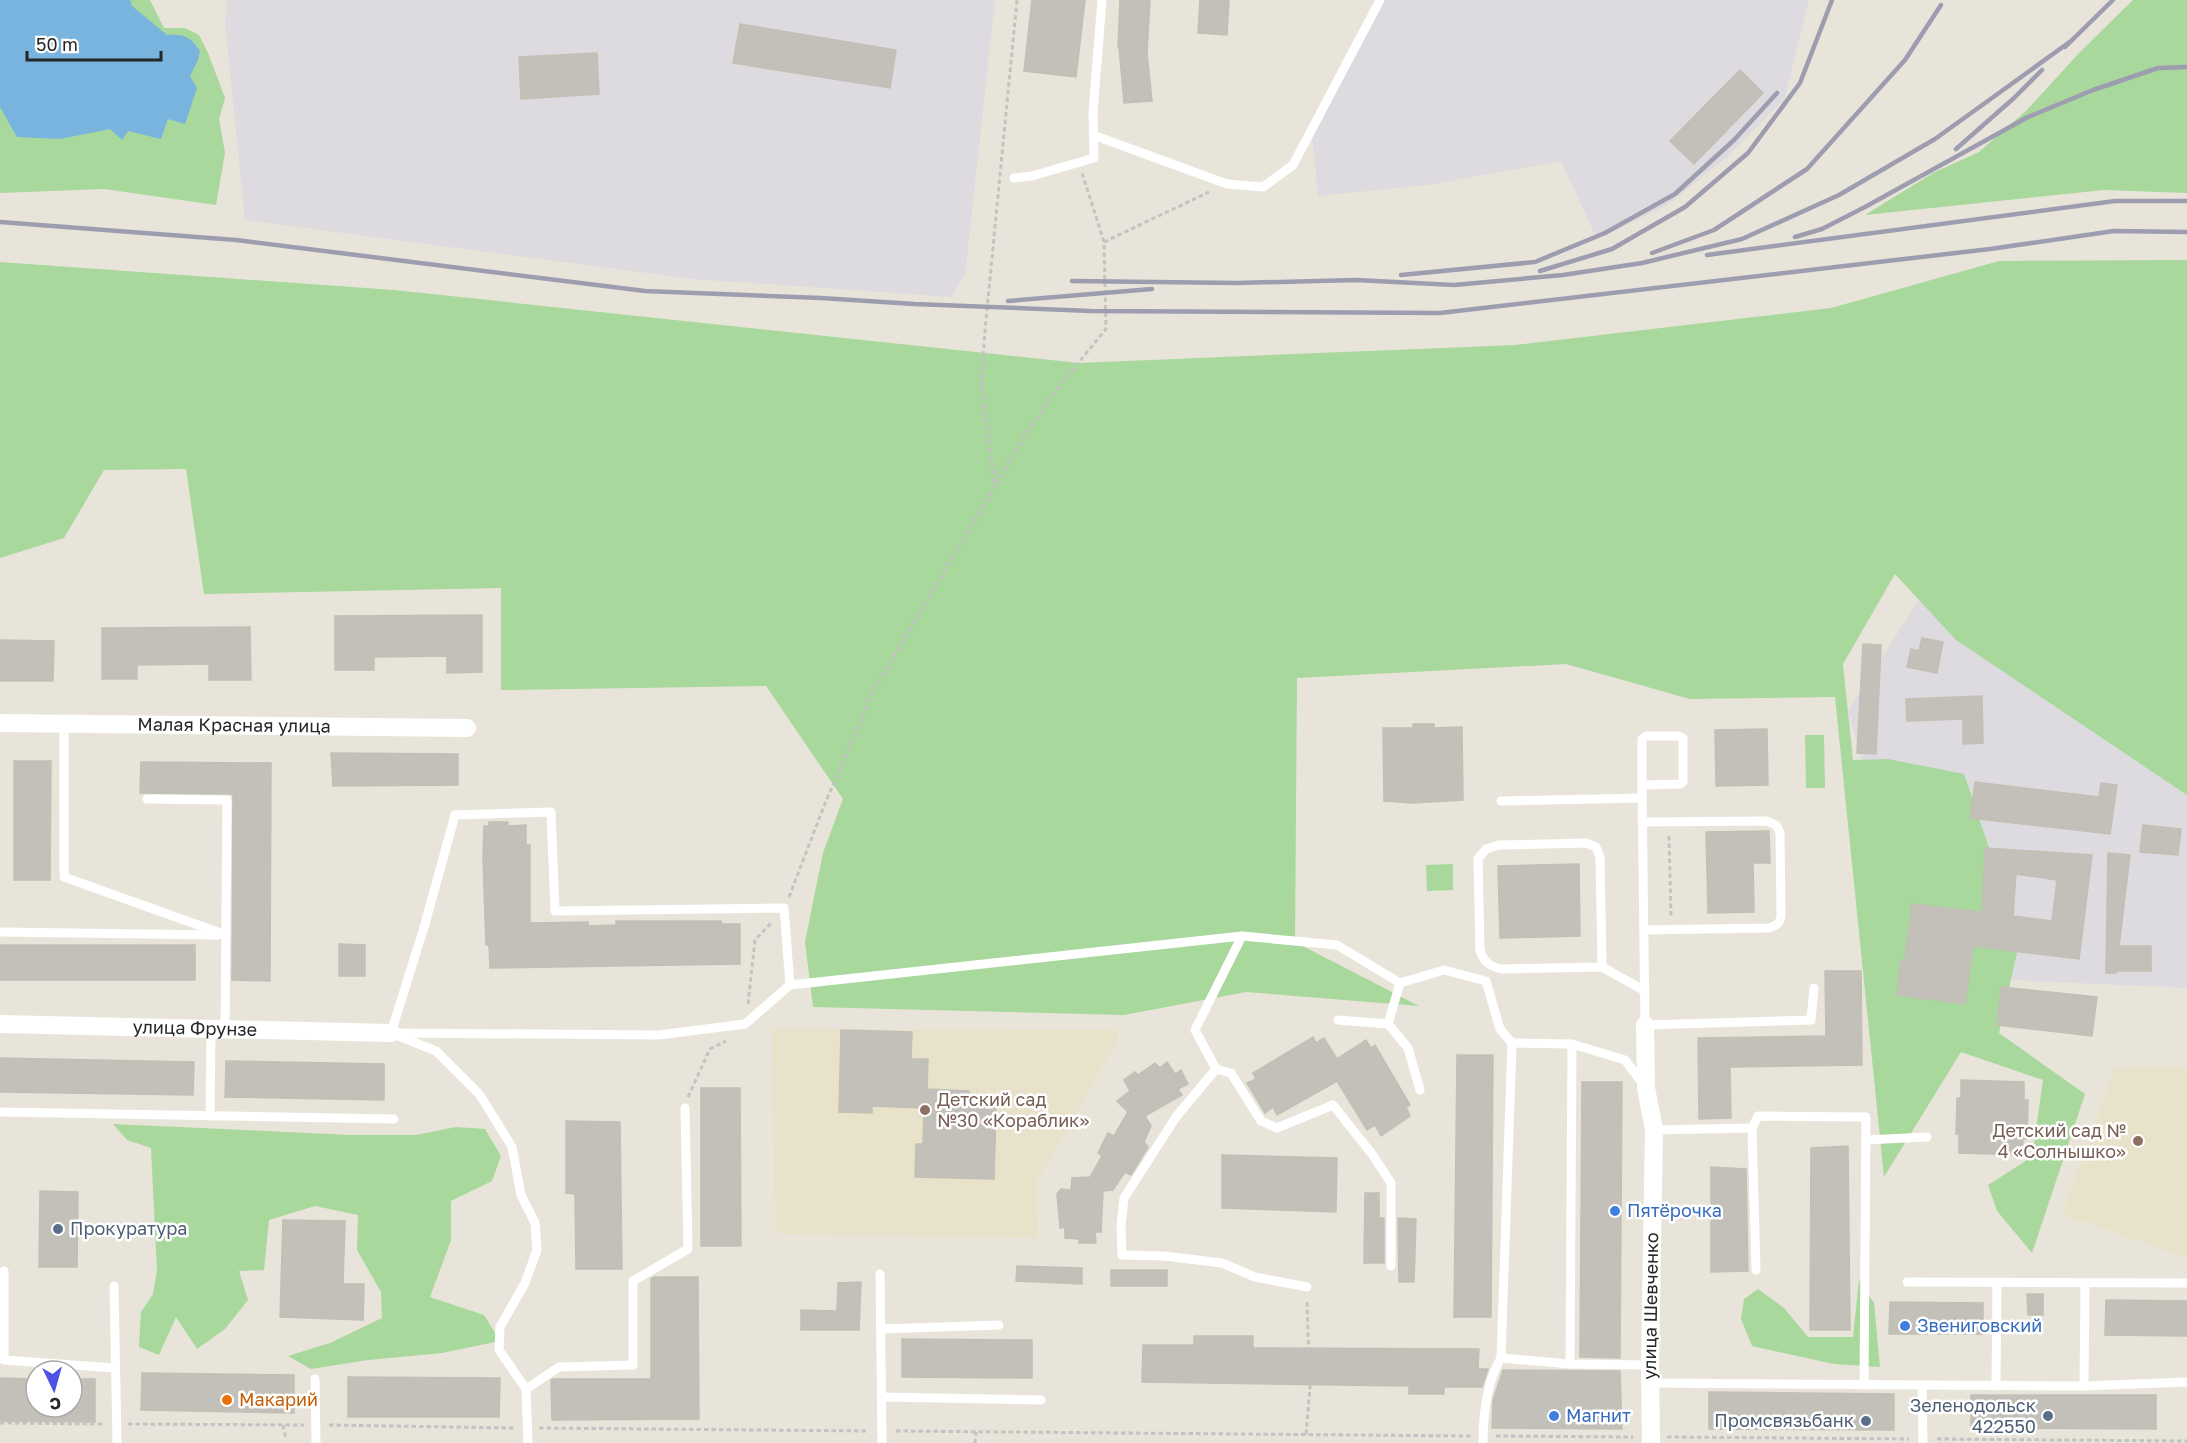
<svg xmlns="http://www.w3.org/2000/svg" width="2187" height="1443" viewBox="0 0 2187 1443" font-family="'Golos Text',sans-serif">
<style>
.industrial{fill:#dddae0}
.education{fill:#e8e2ca}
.green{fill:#a8d89c}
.water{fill:#78b4de}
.building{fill:#c3c0b9;stroke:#c2bfb4;stroke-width:1.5;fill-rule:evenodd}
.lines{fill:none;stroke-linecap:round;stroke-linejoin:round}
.path{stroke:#c3c3c3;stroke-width:3;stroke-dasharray:4.5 3;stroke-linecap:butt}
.lane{stroke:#fff;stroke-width:9}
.street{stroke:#fff;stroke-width:18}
.rail{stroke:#9d9daf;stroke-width:4.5}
.education-dot{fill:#8d6e63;stroke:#fff;stroke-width:2}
.shop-dot{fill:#3f7fe0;stroke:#fff;stroke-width:2}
.service-dot{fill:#5c6f8a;stroke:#fff;stroke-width:2}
.food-dot{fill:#e8710a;stroke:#fff;stroke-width:2}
.labels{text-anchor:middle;stroke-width:5;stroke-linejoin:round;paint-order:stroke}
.street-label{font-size:18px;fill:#272727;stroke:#fff}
.education-label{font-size:18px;fill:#785e54;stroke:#fff;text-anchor:start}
.shop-label{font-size:18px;fill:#366cbe;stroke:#fff;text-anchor:start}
.service-label{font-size:18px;fill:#4e5e75;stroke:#fff;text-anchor:end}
.food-label{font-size:18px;fill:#c56008;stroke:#fff;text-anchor:start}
</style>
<rect width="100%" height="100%" fill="#e8e4da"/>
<g class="industrial">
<path d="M227,0H995L965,275L951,297L693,279L245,220L225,22Z"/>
<path d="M1381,0H1809L1785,98L1727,157L1667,205L1597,239L1561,161L1428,185L1318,196L1312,134Z"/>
<path d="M1929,584L2187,785V988L1924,976L1848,711Z"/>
</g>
<g class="education">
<path d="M772,1029L1118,1030V1040L1037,1181L1038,1238L786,1234L775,1233Z"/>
<path d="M2187,1067V1258L2062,1214L2115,1068Z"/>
</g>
<g class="green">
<path d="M0,0H150L164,28H185L199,35L208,53L225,98L219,119L225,153L216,205L104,189L0,193Z"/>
<path d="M2133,0H2187V193L2104,190L1865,215L1933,173L1979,152L2027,110L2079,53Z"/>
<path d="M2187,260V795L1956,640L1895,574L1843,664L1853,760L1888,759L1964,774L2020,939L1999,1033L2085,1094L2032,1253L1997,1211L1988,1185L2032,1157L2043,1080L1961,1052L1884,1177L1835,697L1690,699L1566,664L1297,678L1295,942L1419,1006L1246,992L1124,1015L813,1007L805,942L823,853L843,799L766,686L501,690V588L204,594L186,469L104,470L64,538L0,558V262L394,290L1079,363L1515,345L1831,308L1999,261Z"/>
<path d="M1805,735H1824L1825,788H1806Z"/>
<path d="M1453,864V890L1427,891L1426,865Z"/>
<path d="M113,1124L351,1135H416L456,1127L485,1129L501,1156L492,1181L451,1201V1240L430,1297L484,1315L500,1341L442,1353L368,1360L311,1369L288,1356L330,1343L382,1318L381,1292L357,1250L358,1215L315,1206L269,1220L264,1270L239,1271L248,1300L225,1329L197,1349L176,1317L159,1355L139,1347L141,1312L153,1294L157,1270L151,1148L127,1140Z"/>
<path d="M1859,1280L1874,1303L1880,1367L1834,1364L1752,1346L1741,1319L1744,1299L1758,1289L1784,1308L1808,1337H1853Z"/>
</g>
<path class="water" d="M0,0H130L132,6L167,35C184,34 191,37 200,51L198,60L190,76L197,88L185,124L168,119L161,139L128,131L122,140L110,129L60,139L17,137L0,107Z"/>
<g class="building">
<path d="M1032,0H1085L1076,77L1024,71Z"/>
<path d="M1120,0H1150L1147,53L1152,101L1124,103L1119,47H1118Z"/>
<path d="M1200,0H1229L1227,35L1198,33Z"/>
<path d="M740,24L896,50L890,88L733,63Z"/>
<path d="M597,53L599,94L521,99L519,57Z"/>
<path d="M1740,70L1763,93L1694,164L1670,141Z"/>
<path d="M482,615V672L447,673V656L374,657V670H335V616Z"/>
<path d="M250,627L251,680H209V664L137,665V679H102V628Z"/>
<path d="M1922,638L1943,642L1937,673L1907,667L1911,649L1919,651Z"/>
<path d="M0,640L54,641L53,681H0Z"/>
<path d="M1863,644L1881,645L1876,754L1857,753Z"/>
<path d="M1982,696L1983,743L1963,744V719L1907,721L1906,699Z"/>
<path d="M1413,724H1434V728L1462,727L1463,800L1412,803L1384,801L1383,728H1413Z"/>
<path d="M1767,729L1768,785L1716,786L1715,730Z"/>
<path d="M331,753L458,754V785L333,786Z"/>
<path d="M14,761H51L50,880H14Z"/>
<path d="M141,762L271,763L270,981L232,980L233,794L140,793Z"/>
<path d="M1975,782L2099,797L2101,783L2117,785L2110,834L1970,818Z"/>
<path d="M489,822H508V826L526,825V845H530V923L588,922V926L616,925V921H721L722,924H740V964L490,968L489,945H486L483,859L484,826H489Z"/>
<path d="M2143,825L2181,829L2178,855L2140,852Z"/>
<path d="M1769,831L1770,863H1753L1754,912L1708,913L1706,832Z"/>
<path d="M1985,848L2092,855L2079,959L1973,946L1965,1004L1897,995L1901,960H1905L1912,904L1982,912ZM2016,874L2057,880L2052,921L2013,916Z"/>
<path d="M2108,853L2130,855L2119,946H2151V971H2116V973H2106Z"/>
<path d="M1579,864L1580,936L1500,938L1498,866Z"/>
<path d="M339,944L365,945V976H339Z"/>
<rect x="0" y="945" width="195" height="35"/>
<path d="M1825,971H1861L1862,1065L1730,1067L1731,1118L1699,1119L1698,1038L1826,1036Z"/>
<path d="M2001,987L2097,997L2092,1036L1997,1025Z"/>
<path d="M841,1030L912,1032L911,1059H928L927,1089L969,1091V1106L996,1107L994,1179L915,1177L916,1144H923L924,1108L872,1106V1113L839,1112Z"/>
<path d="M1313,1037L1316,1043L1324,1038L1337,1059L1366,1040L1371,1048L1375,1045L1410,1105L1406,1107L1410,1116L1381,1136L1375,1125L1367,1130L1337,1081L1277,1115L1273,1107L1265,1113L1247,1083L1256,1079L1253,1073Z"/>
<path d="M1457,1055H1493L1491,1317H1454Z"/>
<path d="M0,1058L194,1062L193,1095L0,1092Z"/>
<path d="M226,1061L384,1064V1100L225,1097Z"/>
<path d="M1167,1062L1175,1074L1181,1070L1188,1084L1178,1089L1182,1095L1145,1116L1151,1126L1144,1142L1148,1147L1131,1175L1125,1172L1113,1190L1103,1191L1101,1232H1095L1096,1243H1079V1239L1065,1238V1227L1060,1228L1057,1194L1061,1189L1071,1190L1072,1178L1090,1177L1102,1156L1098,1153L1108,1133L1114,1136L1128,1112L1117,1101L1130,1091L1124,1080L1135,1072L1138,1075L1155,1063L1160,1068Z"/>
<path d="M1961,1080L2024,1082V1100H2028L2027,1139H2023L2022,1155L1959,1153V1134H1956L1957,1098H1961Z"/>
<path d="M1582,1082H1622L1620,1358L1580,1357Z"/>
<path d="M701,1088H740L741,1246H701Z"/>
<path d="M566,1121L620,1122L622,1269H576L575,1194L566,1193Z"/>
<path d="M1848,1146L1850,1330H1810L1811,1148Z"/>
<path d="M1222,1155L1337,1158L1336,1212L1222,1208Z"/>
<path d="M1711,1167L1746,1169L1748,1271L1711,1272Z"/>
<path d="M40,1191L78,1192L77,1267H39Z"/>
<path d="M1365,1193H1379V1218H1384V1263H1364Z"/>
<path d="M1398,1218L1416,1219L1414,1282H1399Z"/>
<path d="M283,1220L345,1221L343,1284H364L363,1320L280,1317Z"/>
<path d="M1017,1266L1082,1268V1284L1016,1281Z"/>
<rect x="1111" y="1270" width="56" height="16"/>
<path d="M654,1277H698L699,1419L552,1420L551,1380L553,1379H651V1279Z"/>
<path d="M861,1282L859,1330H801V1310L837,1311L838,1283Z"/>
<path d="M2027,1294H2043V1315H2028Z"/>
<path d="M2106,1300L2187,1301V1336L2105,1335Z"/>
<path d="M1890,1302L1983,1303V1334H1889Z"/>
<path d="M1194,1336H1253V1348L1479,1349L1478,1369H1488L1482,1387H1444V1394H1409V1386L1142,1382L1143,1345H1194Z"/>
<path d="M902,1339L1032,1340V1378L902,1377Z"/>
<path d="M1503,1370L1620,1371L1622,1429L1492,1428L1493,1400Z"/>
<path d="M142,1373L294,1375V1413L141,1410Z"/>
<path d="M348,1377L500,1378L499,1417H348Z"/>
<path d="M0,1378L36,1379V1407H72V1379H95V1422L0,1421Z"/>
<path d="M1709,1392L1894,1394V1430L1709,1429Z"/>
<path d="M1971,1395H2156V1429L1971,1428Z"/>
</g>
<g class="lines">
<g class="path">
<path d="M1104,242L1209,192"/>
<path d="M996,484L1025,435L1057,389L1106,329L1104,242L1082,173"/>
<path d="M1669,836L1671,916"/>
<path d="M789,897L824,806L872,693L995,486L981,386L985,330L1017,0"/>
<path d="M748,1004L755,940L772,922"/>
<path d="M688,1097L710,1049L726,1041"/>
<path d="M0,1423L103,1424"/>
<path d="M128,1424L304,1425"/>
<path d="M283,1425L286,1439"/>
<path d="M329,1425L514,1428"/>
<path d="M539,1428L868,1431"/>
<path d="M896,1431L1471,1436"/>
<path d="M1306,1434L1310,1387L1307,1301"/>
<path d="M1496,1436L1633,1437"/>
<path d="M1667,1437L1909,1439"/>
<path d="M1937,1439L2187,1441"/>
<path d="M975,1443L976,1432"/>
</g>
<g class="lane">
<path d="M1093,135L1227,184L1263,187L1293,165L1380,0"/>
<path d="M1014,178L1032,176L1094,158L1093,112L1102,0"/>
<path d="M64,724V877L226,935"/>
<path d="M1642,785V739L1646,736H1679L1683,738V782L1680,784L1642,785L1645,1025L1811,1020L1814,988"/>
<path d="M147,799L227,800L225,1029"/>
<path d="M1501,801L1642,798"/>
<path d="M1642,822L1767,821L1776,825L1780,833L1781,916C1780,924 1776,926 1768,928L1644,930"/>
<path d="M0,932L218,935"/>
<path d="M1242,936L1195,1030L1216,1069L1176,1117L1124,1198L1121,1226L1122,1255L1164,1256L1222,1263L1255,1277L1307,1287"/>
<path d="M1602,967L1600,857L1596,847L1586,843L1499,845L1486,849L1478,859L1480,950C1483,961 1489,966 1501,969L1602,967L1645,991"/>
<path d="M1338,1020L1388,1024L1408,1048L1420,1090"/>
<path d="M1388,1024L1400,983"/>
<path d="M391,1033L659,1035L745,1024L790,985L1242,936L1337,945L1400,983L1444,970L1486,981L1500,1029L1512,1043L1501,1358C1486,1383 1483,1414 1483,1443"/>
<path d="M391,1033L425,924L455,815L551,812L555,911L784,908L790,985"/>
<path d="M396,1035L436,1051L480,1095L512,1147L521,1195L535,1223L537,1250L525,1283L500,1327L499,1350L526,1389L528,1443"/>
<path d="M1512,1043L1572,1044L1570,1364L1650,1365"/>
<path d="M1572,1044L1625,1060L1643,1084"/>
<path d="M1216,1069L1231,1073L1261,1121L1277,1128L1333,1105L1372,1154L1391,1183V1266"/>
<path d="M0,1112L394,1119"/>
<path d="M210,1116L211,1029"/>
<path d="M1654,1130L1752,1128"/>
<path d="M1866,1140L1927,1137"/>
<path d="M1756,1270L1752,1128L1758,1116L1866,1117L1864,1385"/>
<path d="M4,1271V1360L115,1368"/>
<path d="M880,1274L882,1443"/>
<path d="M1907,1282L2187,1283"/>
<path d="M114,1286L117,1443"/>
<path d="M881,1329L999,1325"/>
<path d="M1501,1358L1570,1364"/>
<path d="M315,1379L316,1443"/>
<path d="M1650,1383L2084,1386L2187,1382"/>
<path d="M1922,1385L1923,1443"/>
<path d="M1996,1386L1997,1283"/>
<path d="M2084,1386L2085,1284"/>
<path d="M526,1389L559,1367L633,1365V1281L688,1249L685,1108"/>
<path d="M882,1397L1041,1400"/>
</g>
<g class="street">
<path id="s1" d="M0,723L467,728"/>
<path id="s2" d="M0,1024L391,1033"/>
<path d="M1645,1025L1646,1088L1654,1130L1650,1365L1651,1443"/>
</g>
<g class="rail">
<path d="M2065,47L2113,0"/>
<path d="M1956,149L2014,98L2042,70"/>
<path d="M0,222L236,240L645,291L821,298L914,304L1091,311L1440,313L1990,249L2114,231L2187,232"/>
<path d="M1795,237L1822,229L1865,207L2028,117L2093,90L2158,68L2187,67"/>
<path d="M1652,253L1714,230L1807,169L1905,60L1941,5"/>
<path d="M1707,255L2115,201H2187"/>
<path d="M1540,271L1612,249L1685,207L1748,153L1800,83L1832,0"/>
<path d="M1401,275L1535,262L1605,233L1675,194L1734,140L1777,93"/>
<path d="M1072,281L1237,283L1356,280L1454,285L1563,275L1642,263L1742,239L1839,195L1935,139L2071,41"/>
<path d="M1008,301L1152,289"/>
</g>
</g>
<g class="education-dot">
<circle cx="925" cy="1110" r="6"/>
<circle cx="2138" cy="1141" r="6"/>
</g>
<g class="shop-dot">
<circle cx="1615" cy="1211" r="6"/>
<circle cx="1905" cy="1326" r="6"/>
<circle cx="1554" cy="1416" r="6"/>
</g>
<g class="service-dot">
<circle cx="58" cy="1229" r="6"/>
<circle cx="2048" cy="1416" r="6"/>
<circle cx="1866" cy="1421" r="6"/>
</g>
<circle class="food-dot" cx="227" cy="1400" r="6"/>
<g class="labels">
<g class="street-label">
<text dy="6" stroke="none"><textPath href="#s1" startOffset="234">Малая Красная улица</textPath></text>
<text dy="6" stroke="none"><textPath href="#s2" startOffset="195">улица Фрунзе</textPath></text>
<text transform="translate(1651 1306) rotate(-89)" y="6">улица Шевченко</text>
</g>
<g class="education-label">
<text x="937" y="1106">Детский сад<tspan x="937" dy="21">№30 «Кораблик»</tspan></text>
<text x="2126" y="1137" text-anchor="end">Детский сад №<tspan x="2126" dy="21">4 «Солнышко»</tspan></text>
</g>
<g class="shop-label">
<text x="1627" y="1217">Пятёрочка</text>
<text x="1917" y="1332">Звениговский</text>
<text x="1566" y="1422">Магнит</text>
</g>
<g class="service-label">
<text x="70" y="1235" text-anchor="start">Прокуратура</text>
<text x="2036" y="1412">Зеленодольск<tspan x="2036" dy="21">422550</tspan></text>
<text x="1854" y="1427">Промсвязьбанк</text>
</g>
<g class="food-label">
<text x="239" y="1406">Макарий</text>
</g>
</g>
<g transform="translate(54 1389) rotate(175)"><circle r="28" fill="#ffffff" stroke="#a9a9a9" stroke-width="1.5"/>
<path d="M0-4.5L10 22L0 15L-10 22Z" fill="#4c52e3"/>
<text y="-9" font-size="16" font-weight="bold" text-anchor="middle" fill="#272727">С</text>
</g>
<path d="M27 51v9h134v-9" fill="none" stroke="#272727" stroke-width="3"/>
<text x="36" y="51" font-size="18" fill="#272727" stroke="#ffffff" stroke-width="4.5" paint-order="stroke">50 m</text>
</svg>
